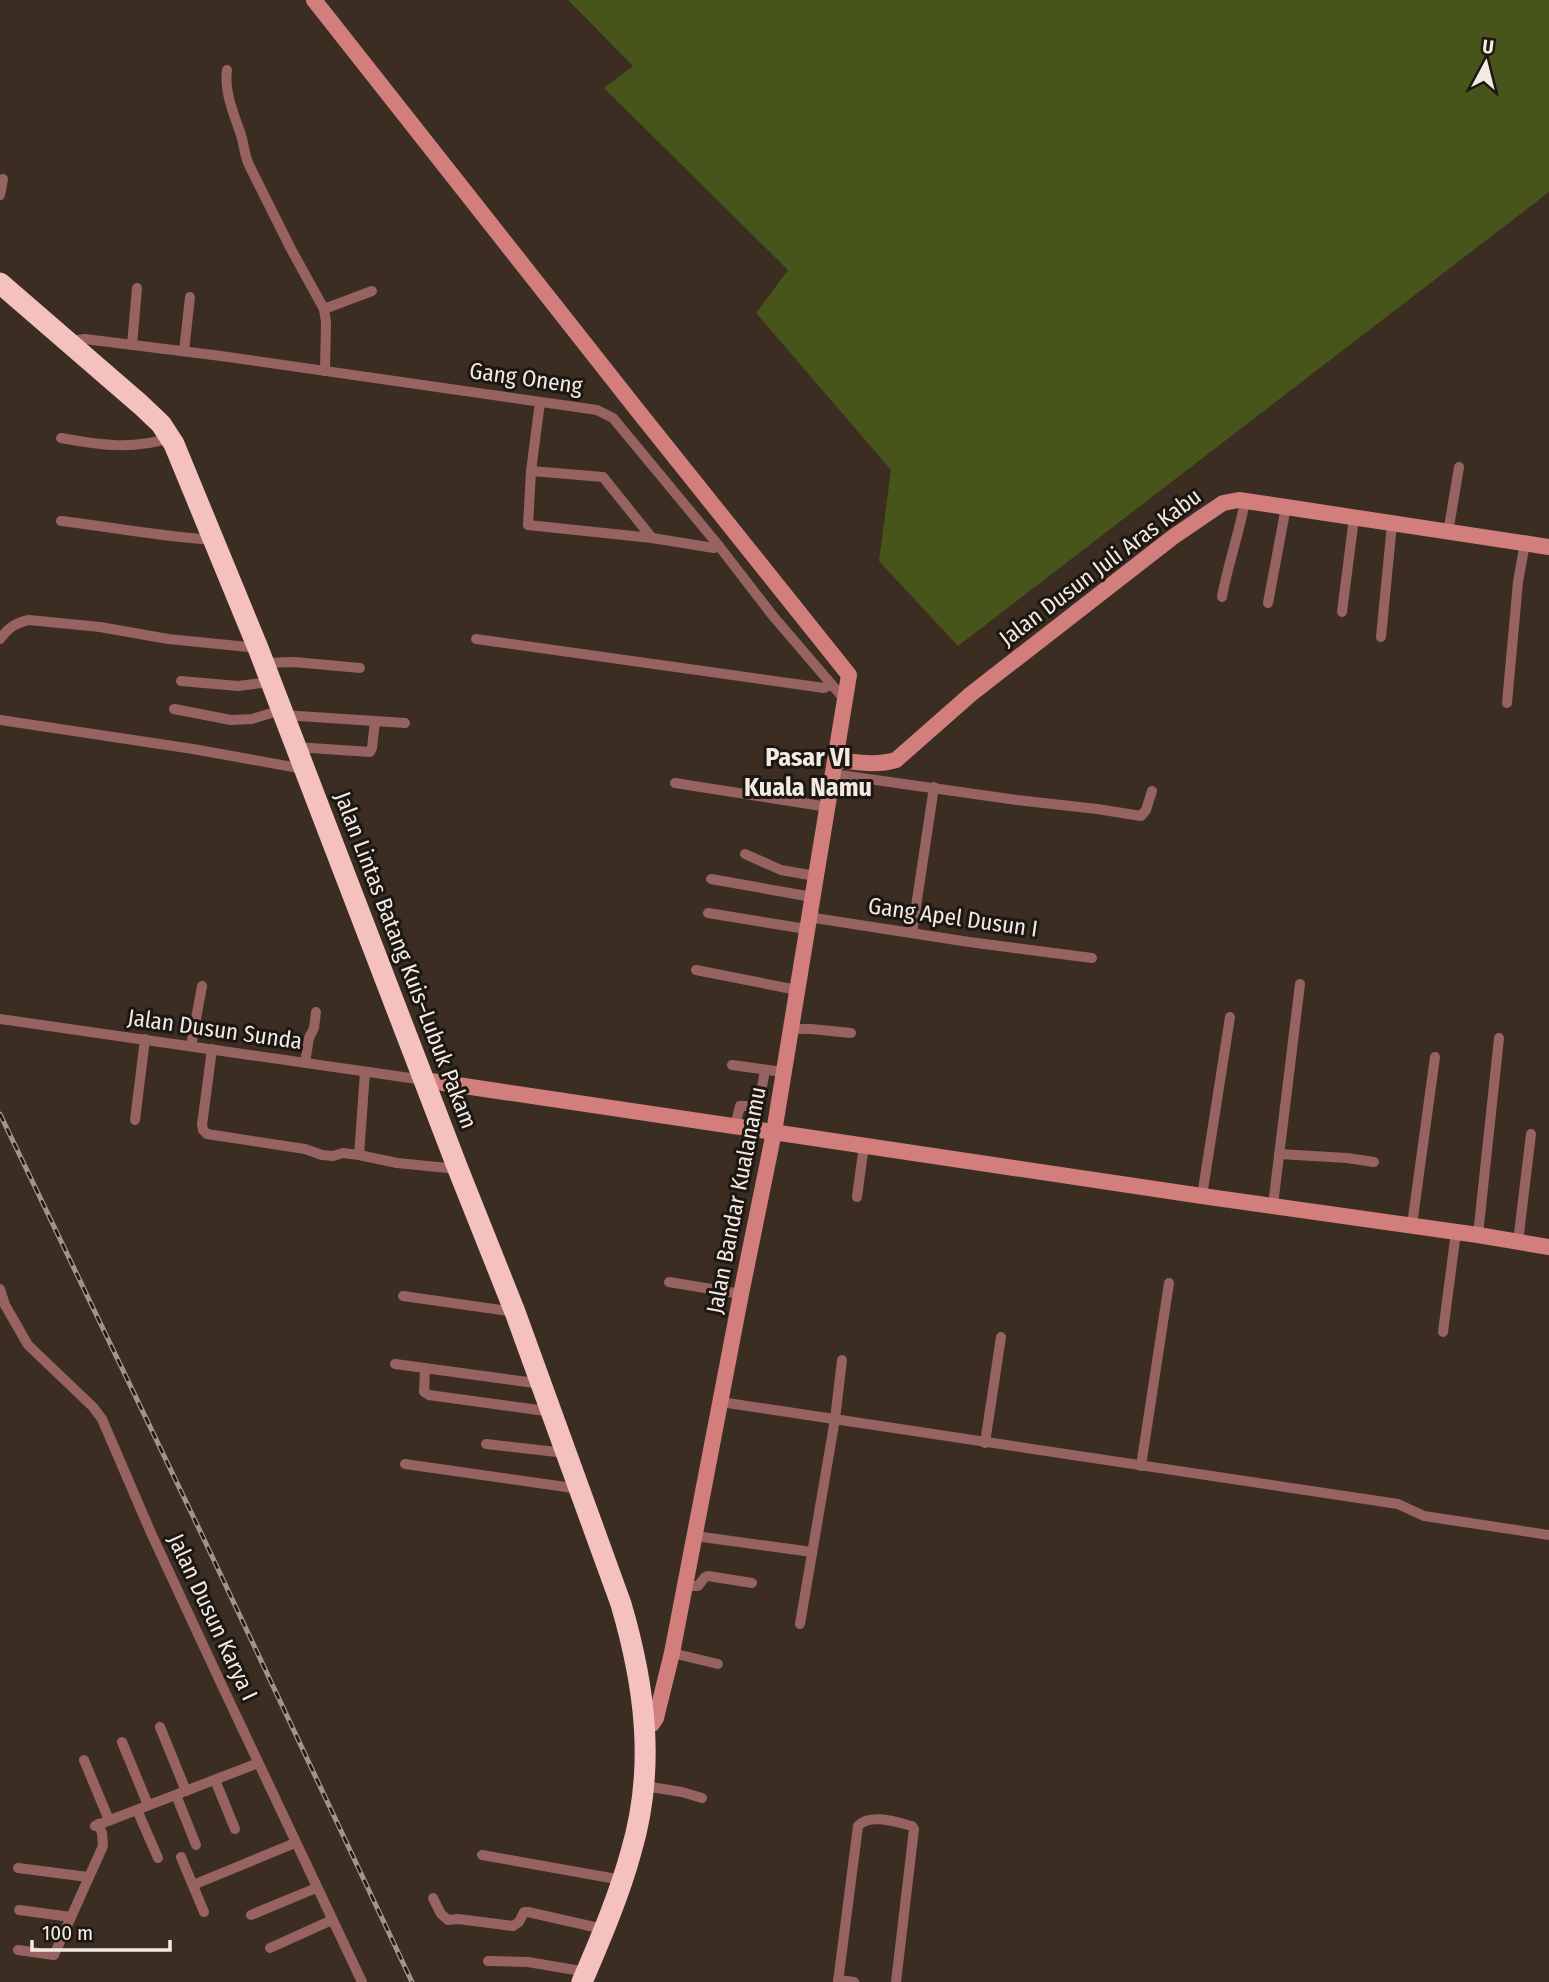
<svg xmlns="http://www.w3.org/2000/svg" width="1549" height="1982" viewBox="0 0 1549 1982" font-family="'Fira Sans Condensed',sans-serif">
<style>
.green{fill:#47541a}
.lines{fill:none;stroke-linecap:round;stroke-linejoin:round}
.street{stroke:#976361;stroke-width:10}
.secondary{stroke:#d17e7c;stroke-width:16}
.highway{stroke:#f5c1be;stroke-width:21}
.rail-casing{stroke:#a0958c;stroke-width:5}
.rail{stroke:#1d1712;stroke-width:2.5;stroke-dasharray:8;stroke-linecap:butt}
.labels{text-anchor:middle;stroke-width:6;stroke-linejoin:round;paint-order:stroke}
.street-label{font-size:23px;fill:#f3eae3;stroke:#1d1712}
.quarter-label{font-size:26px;font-weight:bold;fill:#f3eae3;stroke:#1d1712}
</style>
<rect width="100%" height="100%" fill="#3b2d22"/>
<path class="green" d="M568,0H1549V192L958,646L879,561L891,470L756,313L788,270L604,88L633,66Z"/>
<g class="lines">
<g class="street">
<path d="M227,70C224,91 233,112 240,132C244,143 244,154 249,165L291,249L324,309L326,322L325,371"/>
<path d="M0,195L3,179"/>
<path d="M324,309L372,291"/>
<path d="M70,343L77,340L85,339L221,356L597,410L613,418L719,546L773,616L845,700"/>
<path d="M132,345L137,288"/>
<path d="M184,351L190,297"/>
<path d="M540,402L531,471L528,525L652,538L714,548L719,546"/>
<path d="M61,438C99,445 133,450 170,438"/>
<path d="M531,471L603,477L652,538"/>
<path d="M61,521C112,527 163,537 215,540"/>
<path d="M1448,533L1459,467"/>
<path d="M1222,597C1228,564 1239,534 1245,501"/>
<path d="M1268,603L1286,507"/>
<path d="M1342,612L1354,518"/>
<path d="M1381,637L1392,524"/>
<path d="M0,639C8,628 15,623 29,620L100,627L168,639L258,648"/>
<path d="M476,639L824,688L831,685"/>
<path d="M262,663L294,662L360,668"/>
<path d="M181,681L238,686L270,682"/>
<path d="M1507,703L1518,582L1525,543"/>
<path d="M174,709L231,720L252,719L281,710"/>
<path d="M283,715L405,723"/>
<path d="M0,720L193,749L304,769"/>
<path d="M296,747L370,752L372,748L375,721"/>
<path d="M833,774L1017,800L1097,809L1141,816L1146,810L1152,791"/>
<path d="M675,783L828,807"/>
<path d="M745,854L781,870L815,876"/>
<path d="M711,879L812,897"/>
<path d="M708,913L806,929"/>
<path d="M808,917L969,942L1092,958"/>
<path d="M912,933L934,787"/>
<path d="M696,970L797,990"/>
<path d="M0,1019L424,1080"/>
<path d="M790,1029H811L851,1033"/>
<path d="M191,1046L202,986"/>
<path d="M212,1049L202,1125L203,1130L207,1134L305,1149L322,1155L333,1156L343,1153L359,1155L397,1163L458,1169"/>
<path d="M305,1063L309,1038L314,1028L316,1012"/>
<path d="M732,1065L783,1072"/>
<path d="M135,1120L145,1039"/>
<path d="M735,1126L740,1106H756L759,1104L765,1070"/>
<path d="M1279,1154L1347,1158L1374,1162"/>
<path d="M359,1155L365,1072"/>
<path d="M1202,1196L1230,1017"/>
<path d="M857,1197L864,1145"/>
<path d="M1273,1205L1300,984"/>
<path d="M1412,1225L1435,1057"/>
<path d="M1478,1235L1499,1038"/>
<path d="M1518,1242L1531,1134"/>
<path d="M669,1282L741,1294"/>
<path d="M0,1289L5,1305L28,1345L93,1407L102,1419L151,1533L225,1692L362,1982"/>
<path d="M403,1296L515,1312"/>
<path d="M1443,1332L1456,1232"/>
<path d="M395,1364L542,1384"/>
<path d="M425,1369L424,1392L429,1395L553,1412"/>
<path d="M721,1402L1398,1504L1424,1516L1549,1535"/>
<path d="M985,1443L1001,1337"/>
<path d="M486,1444L566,1453"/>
<path d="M405,1464L580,1489"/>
<path d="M1141,1466L1169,1283"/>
<path d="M695,1536L812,1552"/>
<path d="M684,1586H698L705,1577L708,1576L752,1583"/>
<path d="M800,1624L835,1419L842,1360"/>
<path d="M672,1653L718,1664"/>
<path d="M160,1727L186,1791"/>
<path d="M122,1742L148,1805"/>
<path d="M84,1760L109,1820"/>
<path d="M215,1780L235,1829"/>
<path d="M644,1786L682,1792L702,1798"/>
<path d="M176,1795L196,1845"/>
<path d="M137,1810L158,1858"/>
<path d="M95,1826L258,1763"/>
<path d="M482,1855L622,1880"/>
<path d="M181,1857L204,1912"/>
<path d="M18,1868L88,1877"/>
<path d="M193,1885L295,1843"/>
<path d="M433,1898L441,1914L448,1920L458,1919L513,1926L519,1922L524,1912H528L603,1929"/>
<path d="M19,1910L71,1917"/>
<path d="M251,1915L316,1888"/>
<path d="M270,1948L332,1920"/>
<path d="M18,1950L54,1955L103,1846L102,1833L98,1824"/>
<path d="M488,1961L528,1962L587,1972"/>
<path d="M838,1980L854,1982"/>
<path d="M838,1982L858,1826C870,1813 896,1822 912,1826L914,1829L896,1982"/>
</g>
<g class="secondary">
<path d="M314,0L638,411L849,675L774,1132L741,1294L672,1653L656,1718L652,1724L646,1726"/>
<path d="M835,760C856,762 876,766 896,760L971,694L1173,537L1223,503L1239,500L1286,507L1549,547"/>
<path d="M424,1080L1202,1196L1478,1235L1549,1247"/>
</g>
<path class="highway" d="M0,283L141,405L161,424L174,444L258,648L458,1169L515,1312L621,1604C645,1686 656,1768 631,1852C619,1896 600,1940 582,1982"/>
<g class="rail-casing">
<path id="rail" d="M0,1114L202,1535L412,1982"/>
</g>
<use href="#rail" class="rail"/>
</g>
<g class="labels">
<g class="street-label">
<text transform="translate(526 378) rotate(8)" y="8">Gang Oneng</text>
<text transform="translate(1100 567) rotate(-37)" y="8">Jalan Dusun Juli Aras Kabu</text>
<text transform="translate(953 917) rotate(8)" y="8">Gang Apel Dusun I</text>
<text transform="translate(406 960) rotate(69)" y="8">Jalan Lintas Batang Kuis–Lubuk Pakam</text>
<text transform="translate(215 1029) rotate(8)" y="8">Jalan Dusun Sunda</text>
<text transform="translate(736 1200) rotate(-79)" y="8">Jalan Bandar Kualanamu</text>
<text transform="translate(213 1617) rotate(65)" y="8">Jalan Dusun Karya I</text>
</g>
<g class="quarter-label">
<text x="808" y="766">Pasar VI<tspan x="808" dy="30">Kuala Namu</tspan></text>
</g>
</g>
<g transform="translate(1486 63) rotate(7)" stroke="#1d1712" stroke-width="5" paint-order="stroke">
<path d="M0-5L12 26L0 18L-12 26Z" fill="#f3eae3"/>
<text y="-10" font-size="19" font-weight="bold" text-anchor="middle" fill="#f3eae3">U</text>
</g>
<path d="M32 1940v10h138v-10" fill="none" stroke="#f3eae3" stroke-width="3.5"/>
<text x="42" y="1940" font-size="21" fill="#f3eae3" stroke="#1d1712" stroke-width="5" paint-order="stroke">100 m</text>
</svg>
